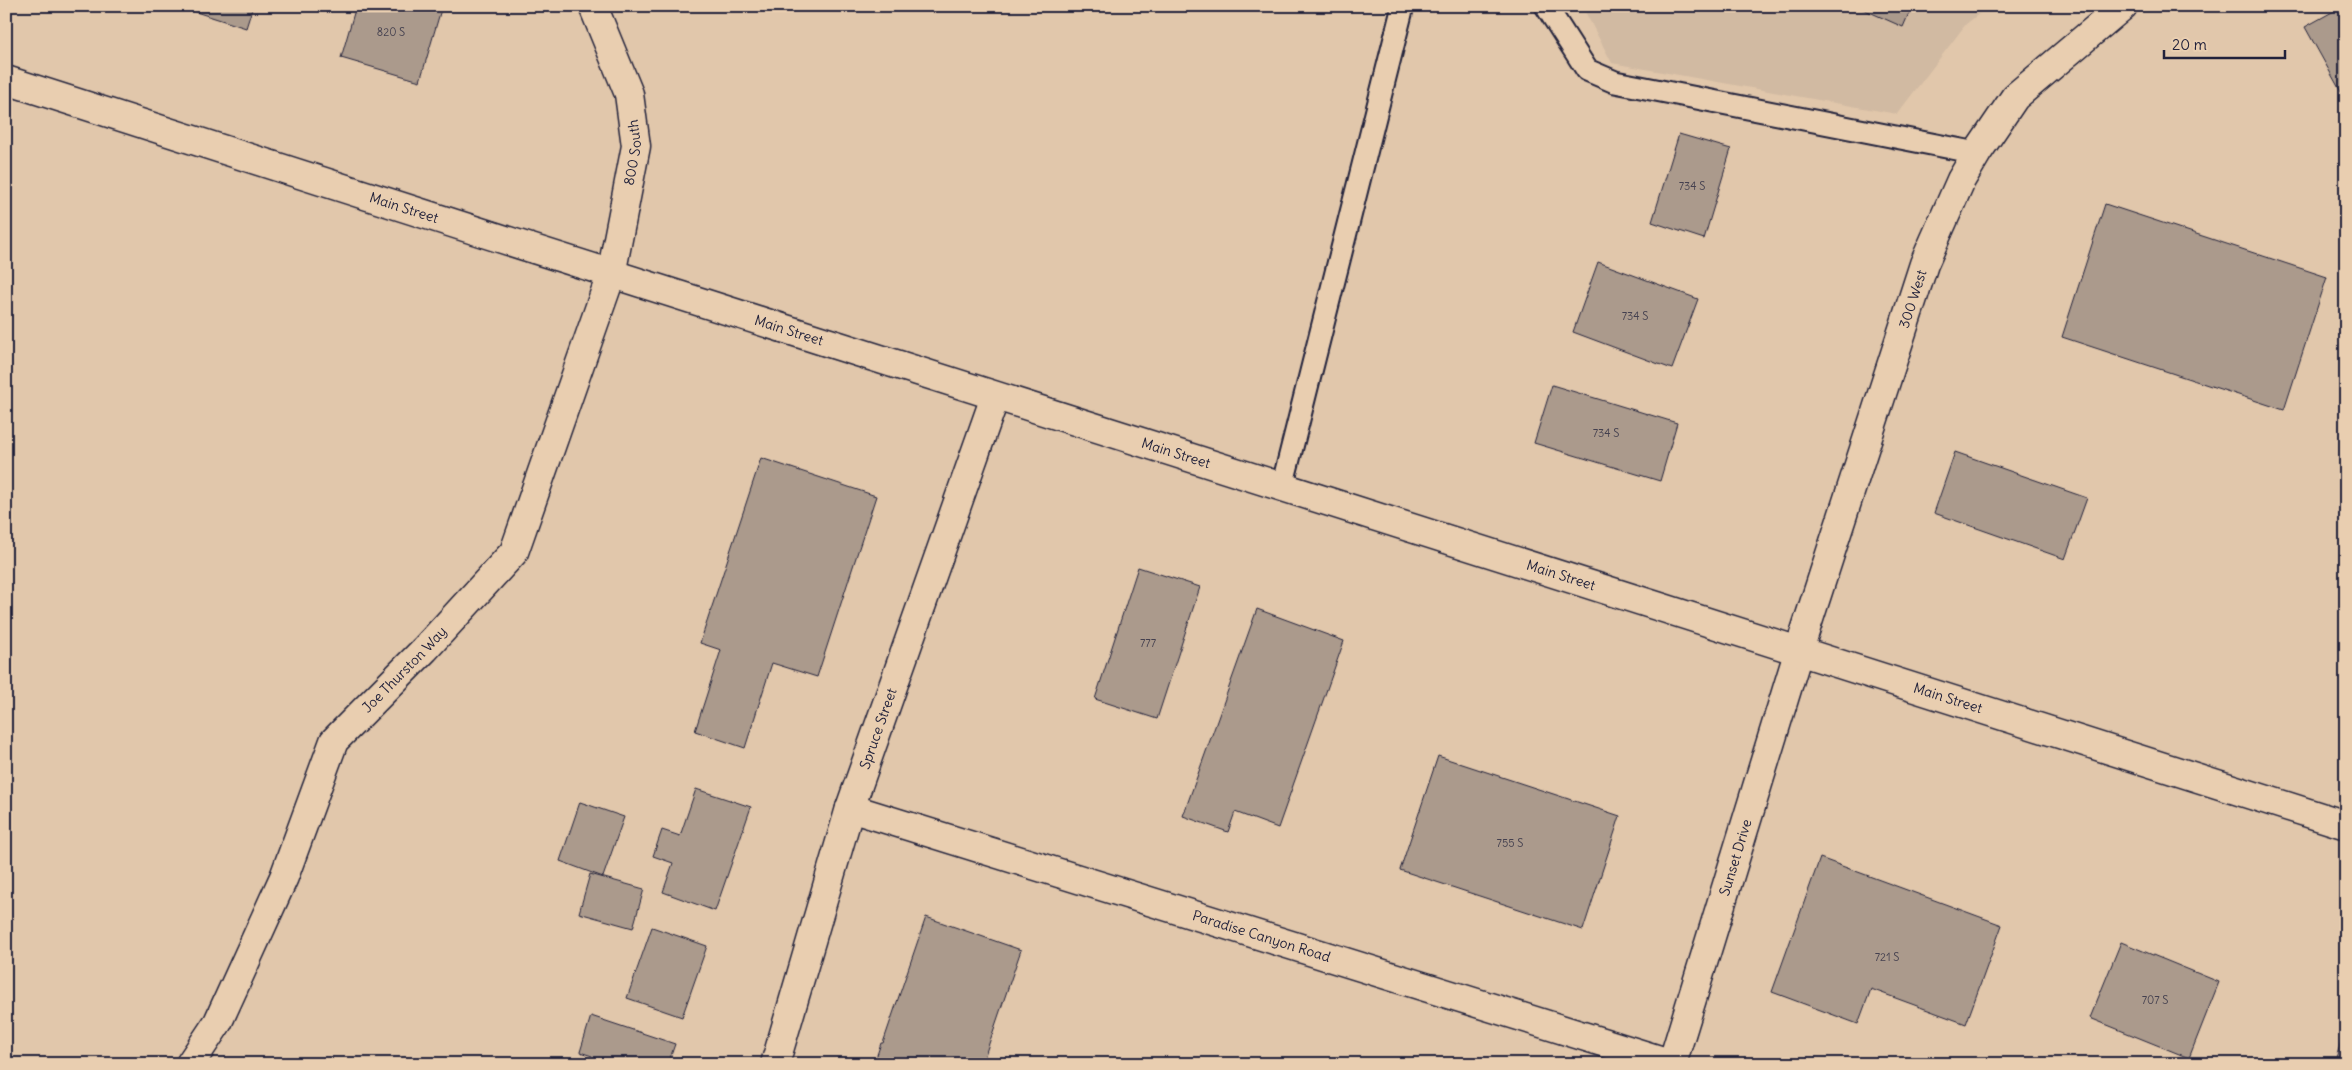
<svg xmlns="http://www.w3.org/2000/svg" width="2352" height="1070" viewBox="0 0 2352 1070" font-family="Delius,sans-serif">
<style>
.built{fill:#d1baa2}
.building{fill:#ab9a8c;stroke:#22223b}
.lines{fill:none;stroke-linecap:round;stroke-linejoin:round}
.lane-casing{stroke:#22223b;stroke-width:25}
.street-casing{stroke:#22223b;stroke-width:31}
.secondary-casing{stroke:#22223b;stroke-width:31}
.primary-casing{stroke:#22223b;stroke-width:31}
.lane{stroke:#e9ceb0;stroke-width:21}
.street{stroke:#e9ceb0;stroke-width:28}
.secondary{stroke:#e9ceb0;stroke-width:28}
.primary{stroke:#e9ceb0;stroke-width:28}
.labels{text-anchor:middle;stroke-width:4;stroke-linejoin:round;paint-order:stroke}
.number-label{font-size:11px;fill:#44404f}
.street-label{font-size:14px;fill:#22223b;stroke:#e9ceb0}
</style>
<rect width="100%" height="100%" fill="#e1c7ab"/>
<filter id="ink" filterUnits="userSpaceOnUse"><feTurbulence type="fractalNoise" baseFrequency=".02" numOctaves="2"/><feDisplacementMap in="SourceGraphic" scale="10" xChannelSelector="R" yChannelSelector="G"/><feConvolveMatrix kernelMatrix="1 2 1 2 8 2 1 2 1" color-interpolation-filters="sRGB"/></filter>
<g filter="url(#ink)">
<path class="built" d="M1582,6H1989L1966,24L1897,114L1612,63Z"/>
<g class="building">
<path d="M177,6H253L246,28Z"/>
<path d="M356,6H442L420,81L341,58Z"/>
<path d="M1856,6H1912L1903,27Z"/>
<path d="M2343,6H2346V101L2305,27Z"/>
<path d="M1679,134L1731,149L1704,239L1652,222Z"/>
<path d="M2105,204L2327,277L2284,410L2062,337Z"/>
<path d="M1598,262L1698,299L1672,369L1573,332Z"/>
<path d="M1552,385L1677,423L1660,481L1534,443Z"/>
<path d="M1955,452L2087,498L2065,559L1934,513Z"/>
<path d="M761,458L876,496L817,677L772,663L745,748L695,731L721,650L700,643Z"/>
<path d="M1138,567L1200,587L1157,719L1095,699Z"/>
<path d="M1257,609L1344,641L1278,828L1235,812L1228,832L1183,816Z"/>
<path d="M1438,756L1620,816L1583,930L1400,870Z"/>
<path d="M696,789L751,807L715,911L663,892L673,863L653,856L662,830L680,836Z"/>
<path d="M580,802L624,817L603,877L560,861Z"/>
<path d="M1820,858L2002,925L1966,1024L1871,989L1858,1024L1772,992Z"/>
<path d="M590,874L644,889L633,928L579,913Z"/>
<path d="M926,917L1021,950L982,1064H874L881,1043H883Z"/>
<path d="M652,927L707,946L682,1017L627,998Z"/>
<path d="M2121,942L2219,982L2189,1058L2090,1018Z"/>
<path d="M591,1016L675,1044L668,1064H590L592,1056L580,1052Z"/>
<path d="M2342,1039L2346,1041V1064H2334Z"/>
</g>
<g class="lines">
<g class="lane-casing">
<g id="lane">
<path d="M1546,6L1587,70L1615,82L1977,153"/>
<path d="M1282,487L1403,6"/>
</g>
</g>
<g class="street-casing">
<g id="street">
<path id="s1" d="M850,808L1673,1064"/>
<path id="s2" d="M190,1064L218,1022L284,877L334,741L425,649L514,552L611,275L636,146L629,94L593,6"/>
<path id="s3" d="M775,1064L850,808L995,397"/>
<path id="s4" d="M1672,1064L1799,650"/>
</g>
</g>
<g class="secondary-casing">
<g id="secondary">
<path id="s5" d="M1799,650L1924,264L1961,180L1977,153L2015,97L2123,6"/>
</g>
</g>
<g class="primary-casing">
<g id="primary">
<path id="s6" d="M6,80C785,331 1566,575 2346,825"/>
</g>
</g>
<use href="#lane" class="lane"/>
<use href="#street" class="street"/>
<use href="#secondary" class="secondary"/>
<use href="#primary" class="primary"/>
</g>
</g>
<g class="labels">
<g class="number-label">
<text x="391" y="36">820 S</text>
<text x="1692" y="190">734 S</text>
<text x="1635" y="320">734 S</text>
<text x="1606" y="437">734 S</text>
<text x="1148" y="647">777</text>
<text x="1510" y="847">755 S</text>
<text x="1887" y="961">721 S</text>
<text x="2155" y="1004">707 S</text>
</g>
<g class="street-label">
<text dy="5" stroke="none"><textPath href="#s2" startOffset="1034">800 South</textPath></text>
<text dy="5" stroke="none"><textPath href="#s6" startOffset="418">Main Street</textPath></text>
<text dy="5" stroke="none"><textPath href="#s5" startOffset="369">300 West</textPath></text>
<text dy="5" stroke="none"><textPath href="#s6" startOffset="822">Main Street</textPath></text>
<text dy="5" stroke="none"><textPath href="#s6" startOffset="1228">Main Street</textPath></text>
<text dy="5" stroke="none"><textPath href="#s6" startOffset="1632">Main Street</textPath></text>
<text dy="5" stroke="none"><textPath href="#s2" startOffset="455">Joe Thurston Way</textPath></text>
<text dy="5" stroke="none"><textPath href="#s6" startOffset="2038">Main Street</textPath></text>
<text dy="5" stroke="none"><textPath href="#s3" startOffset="351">Spruce Street</textPath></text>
<text dy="5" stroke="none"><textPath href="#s4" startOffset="216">Sunset Drive</textPath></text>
<text dy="5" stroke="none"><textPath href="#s1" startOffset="431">Paradise Canyon Road</textPath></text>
</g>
</g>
<rect width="2352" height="1070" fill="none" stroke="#e9ceb0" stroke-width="25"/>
<rect x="12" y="12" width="2327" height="1045" fill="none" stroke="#22223b" stroke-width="2" filter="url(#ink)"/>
<path d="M2164 50v8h121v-8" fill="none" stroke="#22223b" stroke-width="2.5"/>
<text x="2172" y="50" font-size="15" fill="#22223b" stroke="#e9ceb0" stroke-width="4" paint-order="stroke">20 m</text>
</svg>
